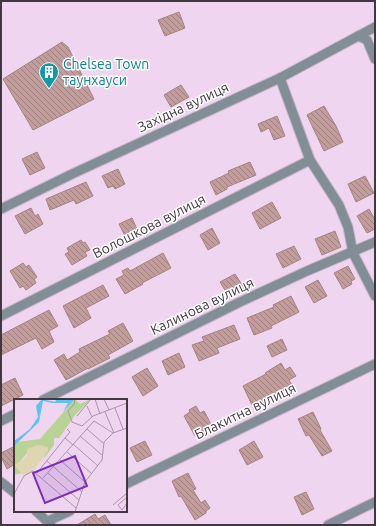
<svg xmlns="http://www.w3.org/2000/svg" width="376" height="526" viewBox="0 0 376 526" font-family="Ubuntu,sans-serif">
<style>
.building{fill:url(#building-back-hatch);stroke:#a68381}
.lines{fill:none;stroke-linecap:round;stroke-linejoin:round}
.minor-casing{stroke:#c9b2c9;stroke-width:11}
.minor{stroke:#818e96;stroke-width:9}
.labels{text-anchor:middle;stroke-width:3;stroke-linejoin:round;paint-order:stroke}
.culture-label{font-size:14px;fill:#0d838f;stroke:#fff;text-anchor:start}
.street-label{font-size:14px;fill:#423842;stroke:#fff}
.inset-road{fill:none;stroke:#aa96aa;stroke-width:1}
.view{fill:#7b2cbf;fill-opacity:0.15;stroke:#7b2cbf;stroke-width:2}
.inset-edge{fill:none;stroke:#423842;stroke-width:2}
</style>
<defs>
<pattern id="building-back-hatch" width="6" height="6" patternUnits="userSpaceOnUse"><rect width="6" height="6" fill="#c29d9b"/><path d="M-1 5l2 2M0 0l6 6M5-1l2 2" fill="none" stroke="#9f8180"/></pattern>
</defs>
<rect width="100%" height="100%" fill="#efd5ef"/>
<g class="building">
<path d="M179,12L185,28L165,36L158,20Z"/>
<path d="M62,42L68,47L94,99L33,130L3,79Z"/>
<path d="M181,85L189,97L171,107L164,95Z"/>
<path d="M324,106L336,126L343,142L324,151L307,115Z"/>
<path d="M277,116L285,136L274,140L269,128L261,132L258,124Z"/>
<path d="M37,152L45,168L30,175L22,159Z"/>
<path d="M250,162L256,175L227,187V189L216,195L210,182L229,173L228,171Z"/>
<path d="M118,169L125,184L115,189L113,186L108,188L102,176Z"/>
<path d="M365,176L374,193L356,202L348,184Z"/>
<path d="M86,182L93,196L76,204L74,200L50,210L46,199Z"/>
<path d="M272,202L281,218L260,229L252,213Z"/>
<path d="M31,208L35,216L38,214L43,224L25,234L15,216Z"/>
<path d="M369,209L375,220V229L367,233L357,216Z"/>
<path d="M132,218L140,236L128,242L119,224Z"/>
<path d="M212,228L220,243L208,250L200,235Z"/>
<path d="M335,231L341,247L322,255L315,239Z"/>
<path d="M81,240L83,243L85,242L90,250L85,252L87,256L72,265L65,254L69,252L67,248Z"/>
<path d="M294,246L301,259L283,268L276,254Z"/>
<path d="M163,253L171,268L142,283L143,284L125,294L116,279L124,275L122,271L128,268L130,271Z"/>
<path d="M23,263L26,267L29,265L37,277L34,279L36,283L26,290L23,286L20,288L10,271Z"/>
<path d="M348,266L355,279L351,281L352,284L343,289L334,273Z"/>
<path d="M235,274L244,288L229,297L220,282Z"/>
<path d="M318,280L327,296L314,303L305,287Z"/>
<path d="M103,285L109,296L86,308L91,318L74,328L63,306Z"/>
<path d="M291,296L299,312L271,326L272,328L254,335L247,318L274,307L273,305Z"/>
<path d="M49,310L58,326L49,331L54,342L42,349L36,338L1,355V335Z"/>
<path d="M123,323L133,341L108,355L110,358L88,369V368L66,380L54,360L64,354L67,360L80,352L79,349L110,334L108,331Z"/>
<path d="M234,325L240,339L217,348L219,353L199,361L192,345L204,341L202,337Z"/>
<path d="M282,339L287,350L272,357L267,346Z"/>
<path d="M179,353L185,367L168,375L162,361Z"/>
<path d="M281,363L285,370L290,367L296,376L289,380L292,385L278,394L252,405L243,386L266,374L265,373Z"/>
<path d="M147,368L158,386L143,396L132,377Z"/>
<path d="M15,378L23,395L1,406V385Z"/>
<path d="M196,406L200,413L204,411L212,426L195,436L184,416L190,412L189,410Z"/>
<path d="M313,412L321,429L320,430L332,451L322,456L309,435L306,436L298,419Z"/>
<path d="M145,441L152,455L137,462L130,448Z"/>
<path d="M254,441L263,457L247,465L239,450Z"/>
<path d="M15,446V464L7,469L1,457V453Z"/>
<path d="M188,473L196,489L193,490L201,503L205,500L210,508L206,511V513L195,520L181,496L179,497L172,481Z"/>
<path d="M306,492L314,509L302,515L294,497Z"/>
<path d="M95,514L98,519L105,515L111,525H77Z"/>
</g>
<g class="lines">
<g class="minor-casing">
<g id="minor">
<path d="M358,36L367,40L375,59"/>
<path d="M280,78L310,160L339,205L348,227L353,253L375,296"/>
<path d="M1,209L72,174L280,78L375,27"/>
<path d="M1,316L310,160"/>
<path d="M43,400L240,302L307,271L375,242"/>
<path d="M1,421L15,414"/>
<path d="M1,482L15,493"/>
<path d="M126,484L375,364"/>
<path d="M36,511L51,525"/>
<path d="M48,521L70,511"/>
<path d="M328,525L375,502"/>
</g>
</g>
<use href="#minor" class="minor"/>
</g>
<defs>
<g id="building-pin" transform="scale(1)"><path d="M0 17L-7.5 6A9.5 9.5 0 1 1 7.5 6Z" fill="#0f9aa8" stroke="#fff"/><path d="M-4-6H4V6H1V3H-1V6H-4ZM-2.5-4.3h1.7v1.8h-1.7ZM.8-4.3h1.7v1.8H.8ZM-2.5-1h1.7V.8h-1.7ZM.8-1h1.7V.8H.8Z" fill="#fff"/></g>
</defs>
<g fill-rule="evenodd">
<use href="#building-pin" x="49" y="72"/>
</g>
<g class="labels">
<g class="culture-label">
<text x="63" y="69">Chelsea Town<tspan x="63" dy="16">таунхауси</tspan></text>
</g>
<g class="street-label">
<text transform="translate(183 107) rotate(-25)" y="5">Західна вулиця</text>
<text transform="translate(149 226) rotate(-27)" y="5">Волошкова вулиця</text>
<text transform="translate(202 306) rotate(-26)" y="5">Калинова вулиця</text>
<text transform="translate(245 411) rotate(-26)" y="5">Блакитна вулиця</text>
</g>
</g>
<g transform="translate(14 399)">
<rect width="113" height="113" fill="#efd5ef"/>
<path d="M61,0L66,5L77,0L62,15L45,39H40V46L31,58L13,54L4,65L9,74L0,76V47L4,43L26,40Z" fill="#b7d495"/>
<path d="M24,46L34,48V52L19,72L10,77L0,66L9,61L13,56V50Z" fill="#dfd5b1"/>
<path d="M28,0L41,3L42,1L61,0L49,13L54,4H38L29,2L25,23L0,47V42L16,30L24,18L22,7Z" fill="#5fc3f2"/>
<path class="inset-road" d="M61,0L60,5L54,12L58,23L68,27L79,17L113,4M81,0L86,15M90,0L95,11M73,7L78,18M101,9L109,30M91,13L100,34M63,17L77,0M80,22L99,34M73,30L89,44M66,37L88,56M51,39L56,33L53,30M59,45L84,67M53,53L77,74M46,61L71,83M33,62L68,93M23,74L51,39L59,46M34,74L65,101M29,79L80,22M0,95L10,77L19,72L62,109M113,98L104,106L108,111L113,104M99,106L113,94M61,113L71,83L88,61L90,43L99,34L113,29"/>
<path class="view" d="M61,57L73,87L31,104L19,74Z"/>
<rect width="113" height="113" class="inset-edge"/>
</g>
<rect width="376" height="526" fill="none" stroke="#423842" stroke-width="4"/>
</svg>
